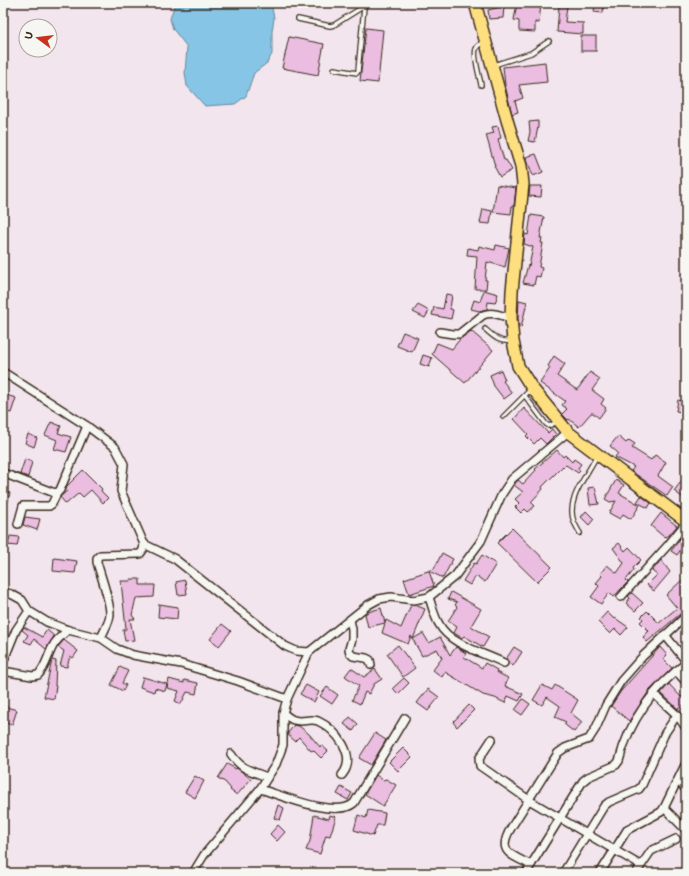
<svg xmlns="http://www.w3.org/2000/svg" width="689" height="876" viewBox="0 0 689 876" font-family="Itim,sans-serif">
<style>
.water{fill:#86c5e6;stroke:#688796}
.building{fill:#eabde1;stroke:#3b2a1e}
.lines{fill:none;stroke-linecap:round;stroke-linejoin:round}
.service-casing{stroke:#3b2a1e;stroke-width:6}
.minor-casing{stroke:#3b2a1e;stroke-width:10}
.primary-casing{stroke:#3b2a1e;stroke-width:14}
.service{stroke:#f6f6f2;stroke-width:3.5}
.minor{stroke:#f6f6f2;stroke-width:7}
.primary{stroke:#fedf80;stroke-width:11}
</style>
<rect width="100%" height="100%" fill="#f2e5ed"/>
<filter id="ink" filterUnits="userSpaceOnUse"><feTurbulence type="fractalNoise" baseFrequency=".025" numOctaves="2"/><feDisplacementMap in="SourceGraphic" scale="8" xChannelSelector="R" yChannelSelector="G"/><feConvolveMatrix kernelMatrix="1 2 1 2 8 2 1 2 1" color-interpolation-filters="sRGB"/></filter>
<g filter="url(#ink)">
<path class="water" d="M175,3H271L274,18L272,31V54L267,63L254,73L246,96L235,104L205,106L187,86L185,73L187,47L173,29L170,19Z"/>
<g class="building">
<path d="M517,3H541L539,23L535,22V32L519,31V21L514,20Z"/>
<path d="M595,3H604L603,13L594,12Z"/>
<path d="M504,6L503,18L489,19L488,10Z"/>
<path d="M559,6H567L565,22L583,23V34L557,32Z"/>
<path d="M366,28L383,30L378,83L360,81Z"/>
<rect x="581" y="36" width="15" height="15"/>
<path d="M289,37L324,44L318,75L282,68Z"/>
<path d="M545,62L547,82L519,85L523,98L515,101L518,112L512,114L505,85L503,67Z"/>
<path d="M538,121V127L535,142L528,141L530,132L529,122Z"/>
<path d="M498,126L501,138L498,139L504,160H506L512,170L500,177L494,166H495L486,135L494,133L492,127Z"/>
<path d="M536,154L543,172L533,176L526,157Z"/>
<path d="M497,185L516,188L514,206H512L511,214L493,212Z"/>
<path d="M530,186H542L541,197L529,196Z"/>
<path d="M483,209L492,211L490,224L480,223Z"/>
<path d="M531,215L544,217L540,238H542L541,243H543L539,267L542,268L540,277L536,276L534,285L523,283L528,265L529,266L533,247L524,244L525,234L528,235Z"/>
<path d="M496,245L509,248L505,267L487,262L485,280H487L486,289H475L477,256L467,255L468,248L478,250L479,246L495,250Z"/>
<path d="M484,290L498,294L495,303L488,302L487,309L479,311L471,309L474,300L480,302Z"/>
<path d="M446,294L452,295L450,309L453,310L451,319L432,315L434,307L443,309Z"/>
<path d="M519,300L527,302L521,328L519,327L518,318Z"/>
<path d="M418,305L429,311L425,318L413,312Z"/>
<path d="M471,331L493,350L465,383L432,354L437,343L452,349L460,339Z"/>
<path d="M403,332L418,338L412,352L397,346Z"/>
<path d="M423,355L432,358L429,367L420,364Z"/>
<path d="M554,356L565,364L557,376L577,390L590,372L600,379L592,390L604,399L601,404L606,408L599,418L593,413H591L579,427L569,419L568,420L562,414L567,409L562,405L565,401L540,383L550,368L548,366Z"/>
<path d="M501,370L505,380L503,381L512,393L504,399L494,386L490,375Z"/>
<path d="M6,395L16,398L11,413L3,411Z"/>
<path d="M678,400L686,402V413L676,411Z"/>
<path d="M524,408L548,433L552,429L556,434L546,444L540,438L534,444L526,436L528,434L514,419Z"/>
<path d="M51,422L61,426L58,433L71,437L66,452L54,449L57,440L45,435Z"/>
<path d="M28,434L37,438L34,447L25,443Z"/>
<path d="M618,436L626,443L629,440L635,444L632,448L651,460L655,455L666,462L658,476L673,487L667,496L631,471L634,467L615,457L618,453L610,446Z"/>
<path d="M557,450L563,457L565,455L572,462L574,459L581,464L578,468L580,471L578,473L566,465L564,467L563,466L542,487L543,489L531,502L535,506L528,512L525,509L521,513L515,507L519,503L515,499L523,492L514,485L518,480L523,484L536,470L535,469Z"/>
<path d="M25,459L32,462L28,477L20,474Z"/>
<path d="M83,470L102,489L101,491L108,498L103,503L91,490L83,497L79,493L66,504L60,497L67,491L66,490L67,486Z"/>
<path d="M686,475V500L674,491Z"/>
<path d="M616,480L624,485L619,493L640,505L631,519L623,514L620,519L609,513L616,501L610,502L605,499Z"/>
<path d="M595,487L599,504L590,505L588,488Z"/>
<path d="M3,491L10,493L5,513L3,512Z"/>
<path d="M641,496L651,503L648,508L637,502Z"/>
<path d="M586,511L594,519L589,525L581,517Z"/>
<path d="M661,513L677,526L667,537L665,536L664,537L651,526Z"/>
<path d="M25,517L40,519L37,530L23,525Z"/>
<path d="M512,528L552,567L537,582L497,543Z"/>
<path d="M686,531V542L677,555L671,551Z"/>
<path d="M10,536L19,537L17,546L8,545Z"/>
<path d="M619,543L625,551L629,547L641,560L633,568L634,570L626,580L628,582L620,590L614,597L609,593L601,604L591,597L599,586L596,583L602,576L600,574L607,565L617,573L624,563L613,548Z"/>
<path d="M442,553L453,559L443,578L429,571L434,586L409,594L404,579L434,569Z"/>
<path d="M482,555L496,564L485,582L476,576L470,585L463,581L474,563L476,564Z"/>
<path d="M54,558L77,561L75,573L53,571Z"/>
<path d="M661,560L670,572L654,591L647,585L657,575L652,571Z"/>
<path d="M130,579H140V585H155L154,597L136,598L132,615L135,619H130L134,640L125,641L123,630L126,629L121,581H131Z"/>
<path d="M185,580L187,594L178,595L176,582Z"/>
<path d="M682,580L686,584V609L647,642L643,637L649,631L640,622L643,619L641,617L647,611L659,623L677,608L666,595Z"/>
<path d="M451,592L481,609L471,626L489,637L483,647L464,636L462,638L454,633L457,627L448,621L457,607L455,605L457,602L448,599Z"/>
<path d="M632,593L643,603L635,611L626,603L630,598L628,596Z"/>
<path d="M159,604L178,607L177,619L158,617Z"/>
<path d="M411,605H415L425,609L413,639L423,633L429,643L440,637L450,655L456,647L466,653L464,657L482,668L485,663L497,670L496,672L508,678L505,686L523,694L519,701L508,696L505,703L495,698L483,695L445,672L442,677L433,670L442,658L437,649L422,656L411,636L408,644L382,633L386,620L401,628Z"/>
<path d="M381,608L385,623L368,627L365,614L368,612Z"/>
<path d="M607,612L614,619L615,618L628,627L621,635L615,629L610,634L598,622Z"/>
<path d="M222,624L231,631L219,646L210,639Z"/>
<path d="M24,627L42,637L47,630L54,636L46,649L34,639L31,644L24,641L28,635L22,630Z"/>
<path d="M64,640L78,651L73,658L70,656L67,667L60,666L64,651L58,647Z"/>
<path d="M398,645L415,668L403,677L387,654Z"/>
<path d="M514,647L522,652L513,666L509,663L506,659Z"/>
<path d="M660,647L667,655L663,659L672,668L649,691L629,721L611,706L621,691Z"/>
<path d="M52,660L56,661L55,686H56L54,699L44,697Z"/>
<path d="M120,667L128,671L122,683L126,685L123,691L111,685Z"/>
<path d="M351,668L364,677L375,669L382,679L374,684L369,694L365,692L360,704L352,700L359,686L345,676Z"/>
<path d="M143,677L167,684L165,691L155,688L154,692L140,687Z"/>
<path d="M404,678L409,683L398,694L393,688Z"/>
<path d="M169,679L184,683V680L198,683L196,694L187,692L181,704L175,701L179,691L167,688Z"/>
<path d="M669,684L681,697L686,693V703L678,709L661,693Z"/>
<path d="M306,685L319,692L314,702L300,694Z"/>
<path d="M542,685L552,690L555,685L578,700L571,713L582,722L574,732L564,724L566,722L555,717L560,706L547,697L542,705L533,700Z"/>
<path d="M327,687L338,695L332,704L320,696Z"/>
<path d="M428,689L439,697L428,711L417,703Z"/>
<path d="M523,699L530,704L522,715L515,710Z"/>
<path d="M469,705L474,710L457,727L453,722Z"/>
<path d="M3,706L17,710L12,725L3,722Z"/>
<path d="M350,717L358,724L353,731L344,724Z"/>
<path d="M294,725L299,726L309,734L320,747L321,745L328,751L321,758L313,750L311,751L299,737L295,741L288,735V733Z"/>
<path d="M375,733L386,740L371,765L359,758Z"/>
<path d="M403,748L412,757L398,771L389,762Z"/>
<path d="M227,764L236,769L237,768L251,779L237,795L230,790L231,789L225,782L218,778Z"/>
<path d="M376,775L383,780L386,779L396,785L383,806L365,794Z"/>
<path d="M195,776L204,781L195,798L185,792Z"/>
<path d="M341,787L352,793L348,800L337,794Z"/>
<path d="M278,805L284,808L280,820L274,818Z"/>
<path d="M368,810L385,813L383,825H377L373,836L354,830L358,815L366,818Z"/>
<path d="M314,815L329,819L330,815L336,817L330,836L326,835L320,854L306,850L310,841Z"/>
<path d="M278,825L285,832L277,841L270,834Z"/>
</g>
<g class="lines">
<g class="service-casing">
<g id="service">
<path d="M298,19L330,26L334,25L369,3"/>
<path d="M494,65L531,53L549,41"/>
<path d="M334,69L357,73L358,71L364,7"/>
<path d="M481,85C480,77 473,56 476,49C477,46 480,44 483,43"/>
<path d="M485,329C494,337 500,343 512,341"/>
<path d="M525,396L546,424L549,426L557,422"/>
<path d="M503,417L531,389"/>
<path d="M580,533C578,530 576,526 574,522C565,499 588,475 597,455"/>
</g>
</g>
<g class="minor-casing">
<g id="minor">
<path d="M440,332L453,334H459L483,315C493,311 501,316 511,318"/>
<path d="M3,372L87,426L115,447L124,464L121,491L144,544L175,559L285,646L296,651L309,652"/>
<path d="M3,473L52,492L57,493L60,490L87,426"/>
<path d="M18,524L23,506H49L52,504L57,493"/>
<path d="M3,592L11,594L22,600L29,611L47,622L68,630L101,638L117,649L133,655L181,664L238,681L287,699"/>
<path d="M429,597C432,606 434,616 439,624C450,645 484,653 504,663"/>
<path d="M621,597L669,544L686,523"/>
<path d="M350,620L352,629V639L349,649L350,653L353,656L366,658L370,660L371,665"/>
<path d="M665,635L686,661"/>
<path d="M101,638C104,630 110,622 110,614C110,600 101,577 97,562V558L100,555L140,554L143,550L144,544"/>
<path d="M3,662L16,630L29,611"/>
<path d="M3,671L32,676L38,675C46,667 47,657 53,646C56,640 62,635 68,630"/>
<path d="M676,671L686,682"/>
<path d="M654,694L677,715L686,728"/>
<path d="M283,713C287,716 290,719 294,720C302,723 310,718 318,721C336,729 358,756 342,775"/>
<path d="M492,739L479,759L480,766L529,800L640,865"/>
<path d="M231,754C242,770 249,770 267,777"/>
<path d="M678,781L686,789"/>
<path d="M260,789C281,795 336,819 354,803L405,718"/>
<path d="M664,808L685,829"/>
<path d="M531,865C512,855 496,853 511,828L558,753L565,748L589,739L596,728L606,705L621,681L643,656L686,616"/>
<path d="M193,873L204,855L260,789L276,764L283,745V713L287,699L309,652L368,605L379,599L391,597L414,600L429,597L455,576L481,541L502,494L512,479L568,432"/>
<path d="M526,873L583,781L588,777L616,765L619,761C629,721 654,687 686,663"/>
<path d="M563,873L604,806L609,802L639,789L642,785L665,733L677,715"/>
<path d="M600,873L627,830L661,812L664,808L686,763"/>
<path d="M636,873L651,851L676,839"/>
</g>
</g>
<g class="primary-casing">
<path id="primary" d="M475,3L507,120L521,166L523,184L512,291L511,318L513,341L518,366L532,388L568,432L686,521"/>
</g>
<use href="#service" class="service"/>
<use href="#minor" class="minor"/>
<use href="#primary" class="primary"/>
</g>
</g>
<rect width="689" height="876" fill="none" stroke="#f6f6f2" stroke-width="16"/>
<rect x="8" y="8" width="673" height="860" fill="none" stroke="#3b2a1e" stroke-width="1.5" filter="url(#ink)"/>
<g transform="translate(38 38) rotate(285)"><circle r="19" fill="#f6f6f2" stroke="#aba49d"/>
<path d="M0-3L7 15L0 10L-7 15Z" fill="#c8321e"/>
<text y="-6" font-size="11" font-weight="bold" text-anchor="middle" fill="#3b2a1e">U</text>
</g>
</svg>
